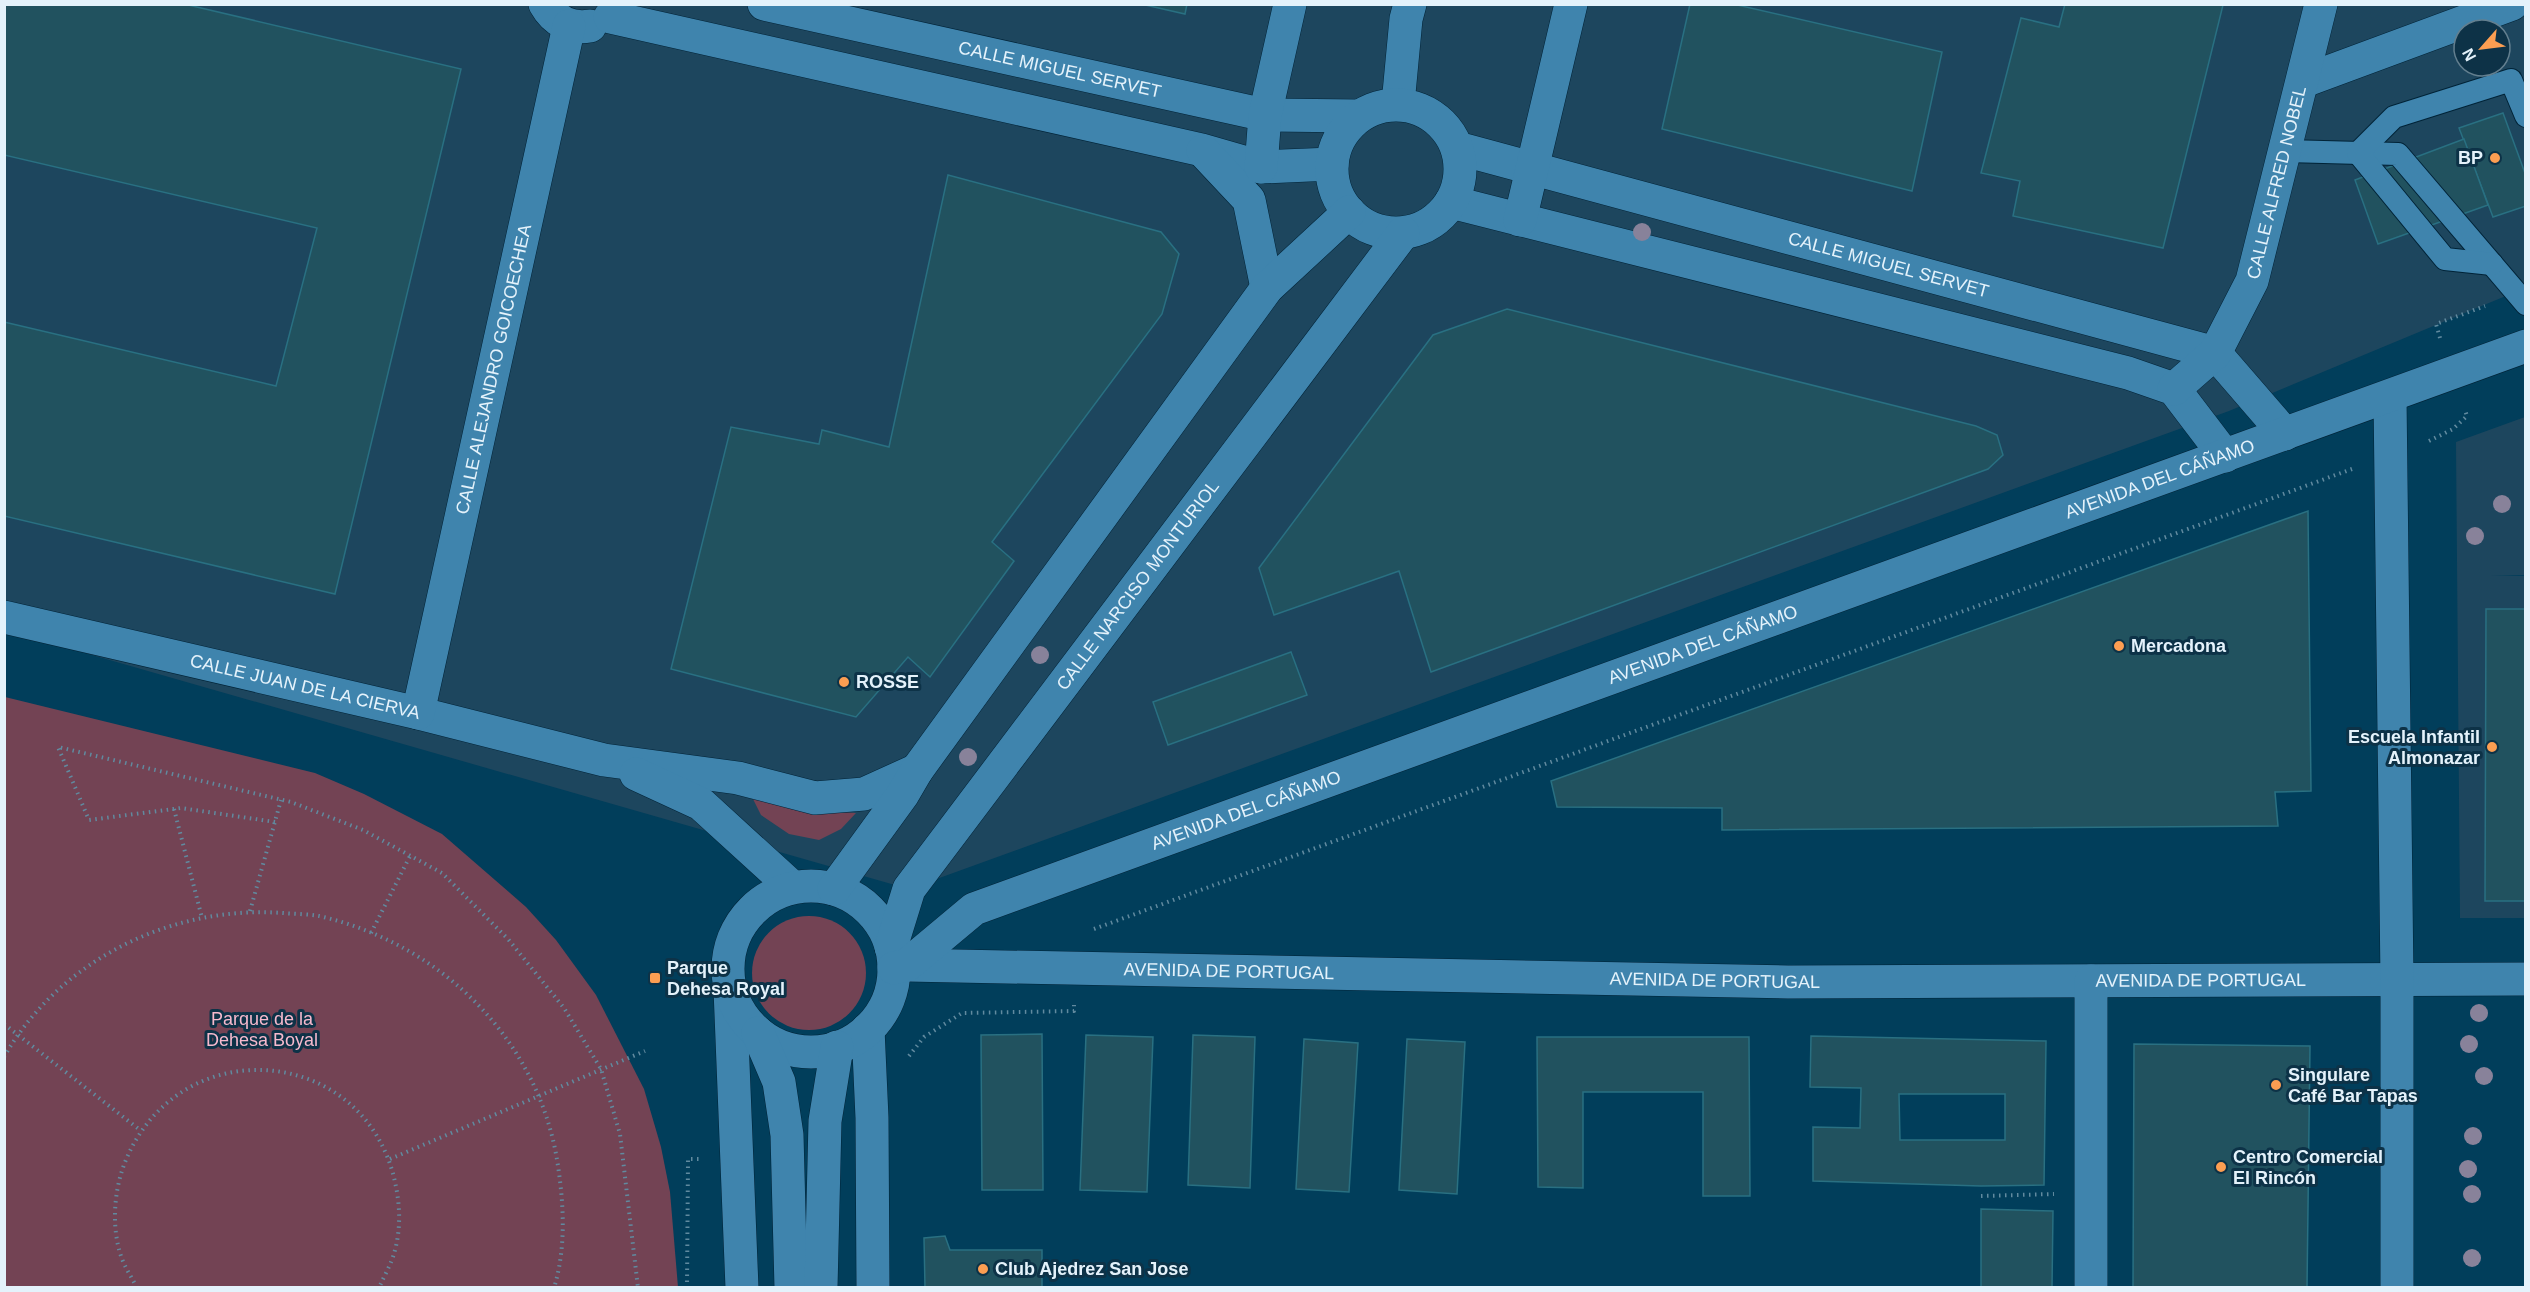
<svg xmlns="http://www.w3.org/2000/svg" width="2530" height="1292" viewBox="0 0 2530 1292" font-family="Helvetica,sans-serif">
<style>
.built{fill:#1d465e;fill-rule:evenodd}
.green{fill:#734354}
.building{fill:#21525f;stroke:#297082;stroke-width:1.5;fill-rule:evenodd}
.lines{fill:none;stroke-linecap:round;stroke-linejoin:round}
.lane-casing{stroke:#002337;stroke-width:24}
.street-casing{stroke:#002337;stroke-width:34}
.secondary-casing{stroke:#002337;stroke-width:34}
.path{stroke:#618a9f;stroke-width:4;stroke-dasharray:1.5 4.5;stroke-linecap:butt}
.lane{stroke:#3f84ad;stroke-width:22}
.street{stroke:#3f84ad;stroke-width:33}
.secondary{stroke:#3f84ad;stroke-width:33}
.tree{fill:#88829a}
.poi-dot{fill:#fc9e52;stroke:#0d3247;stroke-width:2}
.labels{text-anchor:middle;stroke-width:6;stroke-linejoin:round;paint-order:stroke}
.street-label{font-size:18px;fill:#e4f2fb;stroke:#0d3247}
.poi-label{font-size:18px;font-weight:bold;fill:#e4f2fb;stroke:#0d3247;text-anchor:start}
.park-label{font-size:18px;fill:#f6b9cd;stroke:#0d3247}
</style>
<rect width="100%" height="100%" fill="#013e5b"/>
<g class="built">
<path d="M4,5H2525V288L2229,411L909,889L5,630ZM2464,30H2500V66H2464Z"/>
<path d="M2525,417V575L2491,576H2525V918H2460L2456,442Z"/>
</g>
<g class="green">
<path d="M5,697L315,773L364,794L442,834L526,907L556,940L596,995L644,1089L661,1147L670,1192L678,1287H5Z"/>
<path d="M752,797L816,811L856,813L841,829L819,840L789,834L761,815Z"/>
<circle cx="809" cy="973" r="57"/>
</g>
<g class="building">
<path d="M4,4H184L461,69L335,594L4,516V322L276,386L317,228L4,155Z"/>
<path d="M1141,4H1187L1185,14Z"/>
<path d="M1690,4H1733L1942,52L1912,191L1662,129Z"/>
<path d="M2065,4L2223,5L2163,248L2013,216L2020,181L1981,173L2021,18L2059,27Z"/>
<path d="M2503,113L2526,176V206L2493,217L2459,128Z"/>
<path d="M2464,139L2488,205L2378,244L2355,180Z"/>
<path d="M948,175L1161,232L1179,254L1162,314L992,542L1014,561L930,677L908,657L856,717L671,669L731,427L819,444L822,430L889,447Z"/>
<path d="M1507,309L1976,426L1997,435L2003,455L1988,469L1431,672L1399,571L1274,615L1259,568L1433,335Z"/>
<path d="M2308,511L2311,791L2275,792L2278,826L1722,830V808L1557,807L1551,781Z"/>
<path d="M2486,609H2526V901H2485Z"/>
<path d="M1291,652L1307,695L1168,745L1153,702Z"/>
<path d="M1042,1034L1043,1190H982L981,1035Z"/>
<path d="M1086,1035L1153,1037L1147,1192L1080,1190Z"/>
<path d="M1193,1035L1255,1037L1250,1188L1188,1185Z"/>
<path d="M1811,1036L2046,1041L2044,1185L1981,1186L1813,1181V1127L1860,1128L1861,1088L1810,1087ZM1899,1094H2005V1140H1900Z"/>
<path d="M1537,1037H1749L1750,1196H1703V1092H1583V1188L1538,1187Z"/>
<path d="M1304,1039L1358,1043L1349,1192L1296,1189Z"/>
<path d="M1407,1039L1465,1042L1457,1194L1399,1190Z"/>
<path d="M2134,1044L2310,1046L2307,1288H2133Z"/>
<path d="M1981,1209L2053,1211L2052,1288H1981Z"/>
<path d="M945,1236L950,1250H1042V1288H925L924,1238Z"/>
</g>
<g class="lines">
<g class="lane-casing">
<g id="lane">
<path d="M2285,151L2398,154L2526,304"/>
<path d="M2492,264L2445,259L2358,153L2394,117L2511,80L2526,116"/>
</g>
</g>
<g class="street-casing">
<g id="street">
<path d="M545,4C555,22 571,29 590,26"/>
<path id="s1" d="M764,4L1265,115L1359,116"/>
<path d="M610,17L1202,150L1261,167L1332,164"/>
<path d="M2304,81L2512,4"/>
<path id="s2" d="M1457,148L2215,353L2285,434"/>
<path d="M1203,151L1249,200L1267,288"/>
<path d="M1261,167L1265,115L1290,4"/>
<path d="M1451,202L2128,373L2174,389L2225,456"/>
<path d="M1520,220L1571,4"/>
<path id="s3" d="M2174,389L2215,353L2252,281L2321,4"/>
<path id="s4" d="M4,617L418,713L604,760L738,778L815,798L864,794L917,770"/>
<path id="s5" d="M418,713L569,26"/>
<path d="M636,774L701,804L792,887"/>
<path id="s6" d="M907,965L1788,982L2526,979"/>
<path d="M2091,981V1288"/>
<path d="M730,989L742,1288"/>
<path d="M868,1029L872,1118L873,1288"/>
</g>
</g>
<g class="secondary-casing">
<g id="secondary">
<path d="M1398,104L1406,19L1410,4"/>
<circle cx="1396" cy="169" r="64"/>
<path d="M2390,397L2397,980V1288"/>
<circle cx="811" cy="969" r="83"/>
<path d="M834,889L903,794L917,770L1267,288L1349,212"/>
<path id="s7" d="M891,947L909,889L1403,233"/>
<path id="s8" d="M894,968L907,965L974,909L2526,346"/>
<path d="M758,1033L779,1082L787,1135L791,1288"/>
<path d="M821,1288L825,1121L837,1047"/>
</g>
</g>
<g class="path">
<path d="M2440,338L2436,324L2485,306"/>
<path d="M2429,441L2453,429L2467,416L2465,410"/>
<path d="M174,809L202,918"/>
<path d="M275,822L181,808L89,820L58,747L291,802L363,830L442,873L508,939L564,1008L601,1069L620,1134L638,1288"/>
<path d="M250,911L281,800"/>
<path d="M1094,929L2352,469"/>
<path d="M371,933L410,856"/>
<path d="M4,1024L140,1130"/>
<path d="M909,1056L924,1037L962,1013L1074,1011V1005"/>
<path d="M4,1057C60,959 173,905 283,913C295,914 308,914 319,916C442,944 540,1041 558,1166C564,1206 566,1249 554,1288"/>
<path d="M390,1159L645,1051"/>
<path d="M1981,1196L2054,1194"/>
<path d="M137,1288C132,1278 126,1269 122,1259C110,1226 114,1184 129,1153C188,1029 366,1048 395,1182C400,1204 401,1228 395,1250C392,1263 384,1276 379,1288"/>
<path d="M687,1288L688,1159H700"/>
</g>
<use href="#lane" class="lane"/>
<use href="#street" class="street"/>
<use href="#secondary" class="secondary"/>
</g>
<g class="tree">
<circle cx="1642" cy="232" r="9"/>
<circle cx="2502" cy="504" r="9"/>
<circle cx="2475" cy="536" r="9"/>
<circle cx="1040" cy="655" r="9"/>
<circle cx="968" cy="757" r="9"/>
<circle cx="2479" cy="1013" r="9"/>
<circle cx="2469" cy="1044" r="9"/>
<circle cx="2484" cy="1076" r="9"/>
<circle cx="2473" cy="1136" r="9"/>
<circle cx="2468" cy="1169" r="9"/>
<circle cx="2472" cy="1194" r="9"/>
<circle cx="2472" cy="1258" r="9"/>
</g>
<g class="poi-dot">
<circle cx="2495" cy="158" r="6"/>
<circle cx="2119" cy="646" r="6"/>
<circle cx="844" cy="682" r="6"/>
<circle cx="2492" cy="747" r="6"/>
<rect x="649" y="972" width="12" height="12" rx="3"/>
<circle cx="2276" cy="1085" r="6"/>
<circle cx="2221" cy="1167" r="6"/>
<circle cx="983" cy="1269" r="6"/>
</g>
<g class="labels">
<g class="street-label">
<text dy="6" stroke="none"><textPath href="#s1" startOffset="303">CALLE MIGUEL SERVET</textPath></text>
<text dy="6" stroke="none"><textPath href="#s3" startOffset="237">CALLE ALFRED NOBEL</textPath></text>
<text dy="6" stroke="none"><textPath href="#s2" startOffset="447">CALLE MIGUEL SERVET</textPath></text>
<text dy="6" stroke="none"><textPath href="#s5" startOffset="352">CALLE ALEJANDRO GOICOECHEA</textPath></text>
<text dy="6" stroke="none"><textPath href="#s8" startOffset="1362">AVENIDA DEL CÁÑAMO</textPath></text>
<text dy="6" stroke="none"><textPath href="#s7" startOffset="441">CALLE NARCISO MONTURIOL</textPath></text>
<text dy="6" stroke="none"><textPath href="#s8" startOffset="876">AVENIDA DEL CÁÑAMO</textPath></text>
<text dy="6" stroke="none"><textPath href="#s4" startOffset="309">CALLE JUAN DE LA CIERVA</textPath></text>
<text dy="6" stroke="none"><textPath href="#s8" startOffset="390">AVENIDA DEL CÁÑAMO</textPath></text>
<text dy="6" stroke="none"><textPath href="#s6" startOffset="322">AVENIDA DE PORTUGAL</textPath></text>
<text dy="6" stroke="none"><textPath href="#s6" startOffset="808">AVENIDA DE PORTUGAL</textPath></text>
<text dy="6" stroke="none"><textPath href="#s6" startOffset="1294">AVENIDA DE PORTUGAL</textPath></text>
</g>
<g class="poi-label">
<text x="2483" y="164" text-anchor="end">BP</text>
<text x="2131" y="652">Mercadona</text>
<text x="856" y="688">ROSSE</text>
<text x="2480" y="743" text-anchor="end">Escuela Infantil<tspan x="2480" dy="21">Almonazar</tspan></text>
<text x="667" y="974">Parque<tspan x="667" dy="21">Dehesa Royal</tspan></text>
<text x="2288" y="1081">Singulare<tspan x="2288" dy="21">Café Bar Tapas</tspan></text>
<text x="2233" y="1163">Centro Comercial<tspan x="2233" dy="21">El Rincón</tspan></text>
<text x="995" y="1275">Club Ajedrez San Jose</text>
</g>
<g class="park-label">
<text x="262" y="1025">Parque de la<tspan x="262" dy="21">Dehesa Boyal</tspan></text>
</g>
</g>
<rect width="2530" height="1292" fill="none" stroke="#e4f2fb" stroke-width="12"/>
<g transform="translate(2482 48) rotate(242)"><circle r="28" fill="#0d3247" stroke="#637f8f" stroke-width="1.5"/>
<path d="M0-4.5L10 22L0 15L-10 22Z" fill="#fc9e52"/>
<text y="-9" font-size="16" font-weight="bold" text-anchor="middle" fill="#e4f2fb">N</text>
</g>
</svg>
